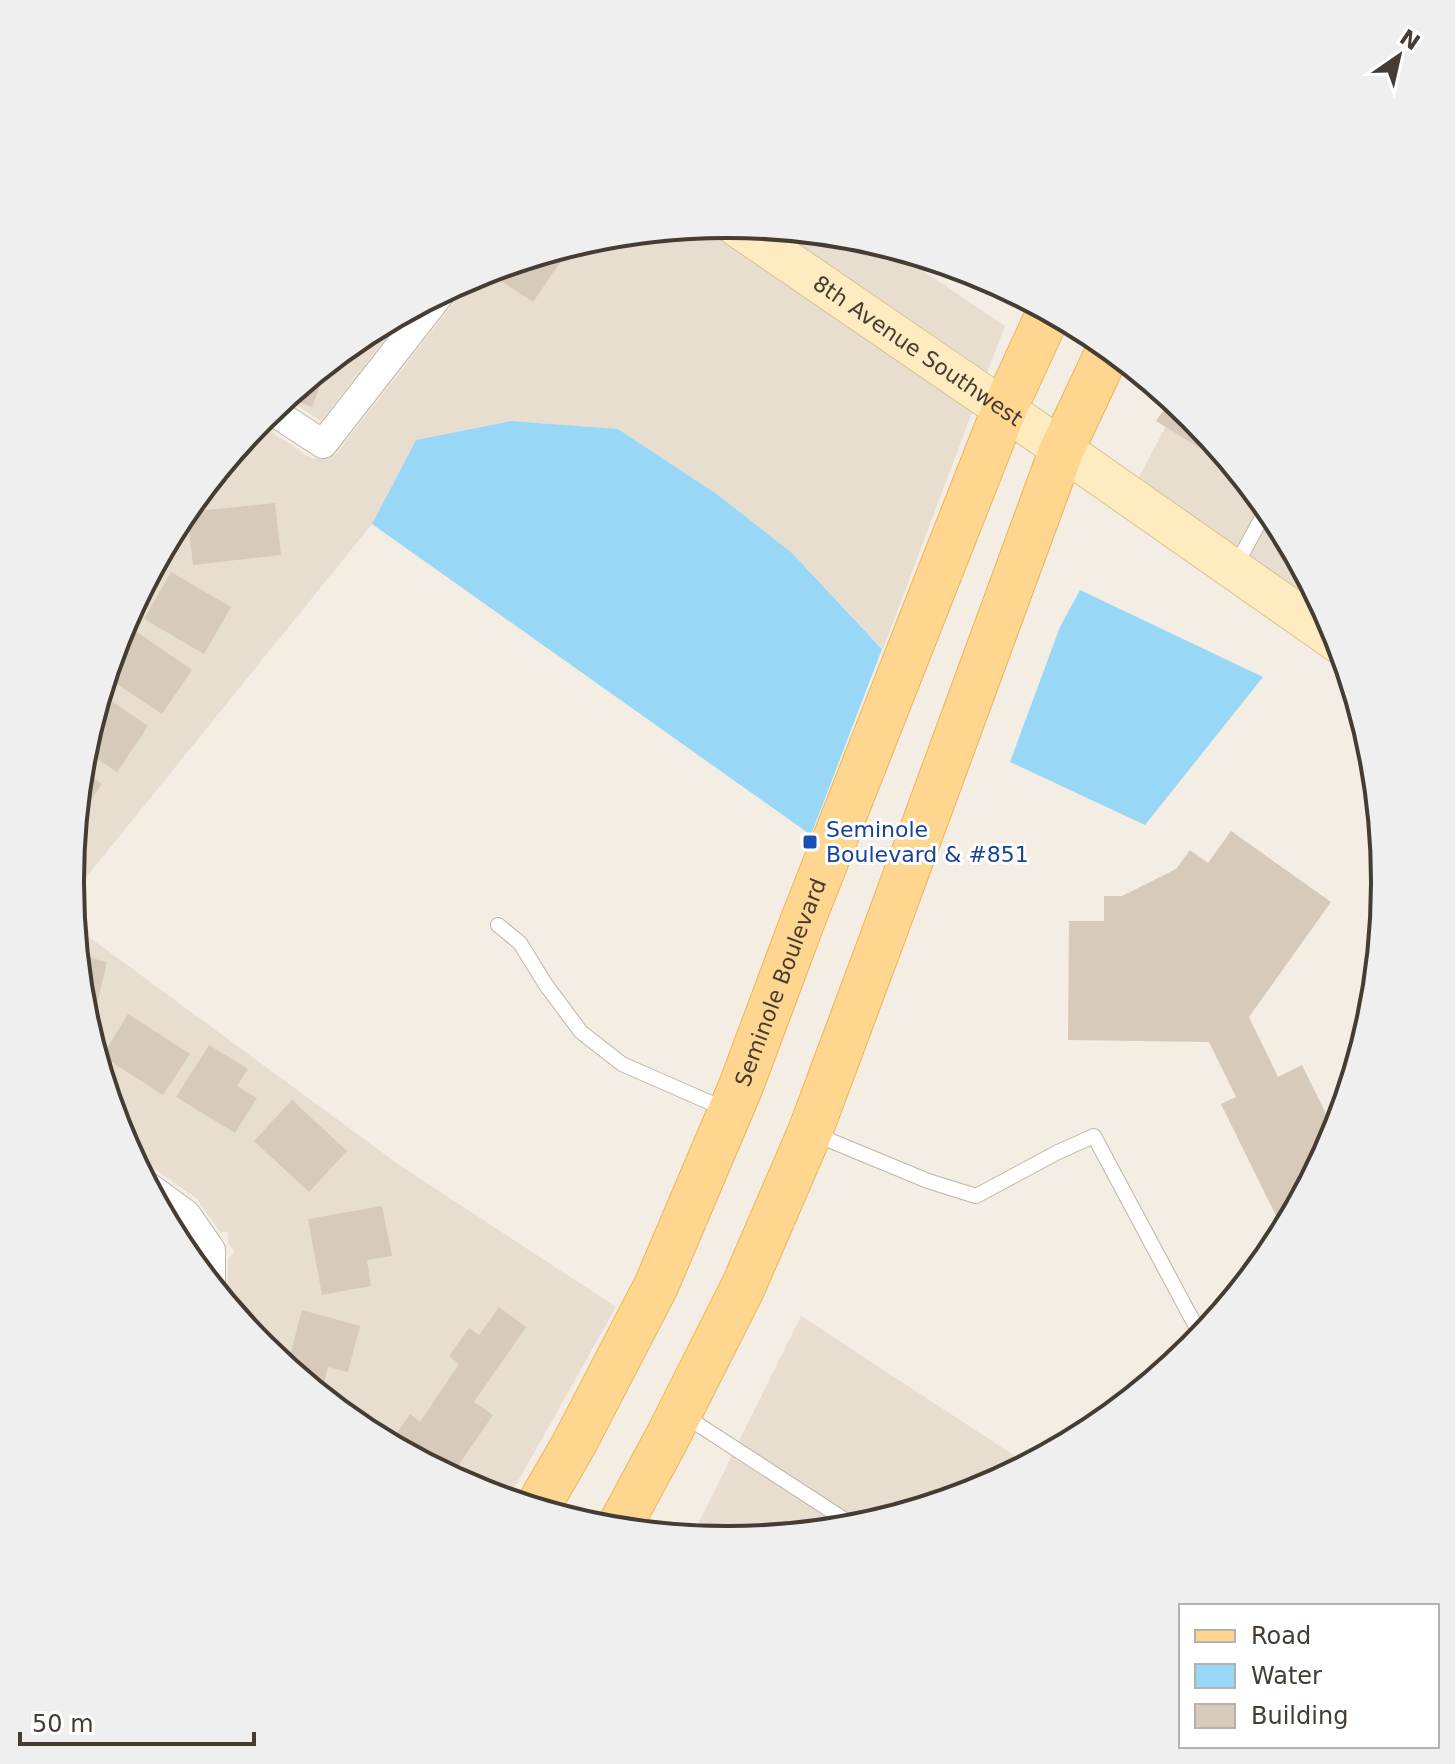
<svg xmlns="http://www.w3.org/2000/svg" width="1455" height="1764" viewBox="0 0 1455 1764" font-family="'DejaVu Sans',sans-serif">
<style>
.residential{fill:#e7ded0}
.water{fill:#99d7f6}
.building{fill:#d8caba}
.lines{fill:none;stroke-linecap:round;stroke-linejoin:round}
.lane-casing{stroke:#bfb4a5;stroke-width:16}
.street-casing{stroke:#bfb4a5;stroke-width:30}
.secondary-casing{stroke:#dac190;stroke-width:42}
.primary-casing{stroke:#edb457;stroke-width:46}
.lane{stroke:#fff;stroke-width:14}
.street{stroke:#fff;stroke-width:28}
.secondary{stroke:#ffebc0;stroke-width:40}
.primary{stroke:#ffd68f;stroke-width:44}
.transit-dot{fill:#1a4fb4;stroke:#fff;stroke-width:3}
.labels{text-anchor:middle;stroke-width:6;stroke-linejoin:round;paint-order:stroke}
.street-label{font-size:22px;fill:#453c33;stroke:#fff}
.transit-label{font-size:22px;fill:#164399;stroke:#fff;text-anchor:start}
.rim{fill:none;stroke:#453c33;stroke-width:4}
</style>
<rect width="100%" height="100%" fill="#f3ede3"/>
<g class="residential">
<path d="M705,227L973,410L883,649L792,553L718,495L618,429L511,421L416,440L372,524L71,896L70,882L83,753L120,630L181,516L258,423L312,459L335,455L460,295L459,283L476,274L600,237Z"/>
<path d="M772,229L856,237L888,247L1005,326L986,375Z"/>
<path d="M406,312L321,421L286,398L363,335Z"/>
<path d="M1177,405L1193,417L1274,517L1324,609L1138,479Z"/>
<path d="M74,926L398,1164L616,1307L508,1499L475,1489L362,1428L262,1347L227,1304L228,1258L235,1252L228,1243V1232H220L197,1199L130,1151L120,1133L83,1010Z"/>
<path d="M801,1316L1027,1464L979,1490L855,1527L727,1539L692,1536Z"/>
</g>
<g class="water">
<path d="M511,421L618,429L718,495L792,553L882,649L811,835L372,524L416,440Z"/>
<path d="M1080,590L1263,677L1145,825L1010,762L1060,627Z"/>
</g>
<g class="building">
<path d="M572,245L533,302L501,281L513,263Z"/>
<path d="M329,362L312,407L287,397L291,393Z"/>
<path d="M1171,399L1193,417L1235,470L1156,421Z"/>
<path d="M275,503L281,555L193,565L187,512Z"/>
<path d="M171,572L231,607L204,654L144,619Z"/>
<path d="M124,623L192,670L162,714L106,677Z"/>
<path d="M101,694L148,726L117,772L84,750Z"/>
<path d="M81,770L102,784L76,822Z"/>
<path d="M1231,831L1331,902L1249,1017L1278,1077L1302,1065L1335,1132L1283,1230L1221,1104L1236,1097L1209,1042L1068,1040L1069,921H1104V896H1122L1176,869L1190,850L1208,863Z"/>
<path d="M74,927L89,931L84,956L107,962L90,1034L83,1010Z"/>
<path d="M128,1014L190,1054L163,1095L102,1056Z"/>
<path d="M209,1045L248,1069L237,1086L257,1098L235,1133L176,1097Z"/>
<path d="M292,1100L347,1151L309,1192L254,1141Z"/>
<path d="M382,1206L392,1256L367,1260L371,1286L322,1295L308,1219Z"/>
<path d="M499,1307L526,1327L474,1402L493,1415L453,1473L397,1433L410,1414L420,1422L459,1364L449,1356L469,1328L479,1335Z"/>
<path d="M302,1310L360,1326L348,1372L328,1367L322,1390L311,1387L287,1367Z"/>
</g>
<g class="lines">
<g class="lane-casing">
<g id="lane">
<path d="M1235,567L1267,508"/>
<path d="M498,925L520,943L546,985L581,1032L622,1064L727,1110"/>
<path d="M812,1133L928,1181L976,1196L1058,1152L1094,1136L1201,1336"/>
<path d="M685,1416L856,1527"/>
</g>
</g>
<g class="street-casing">
<g id="street">
<path d="M271,410L323,444L441,293"/>
<path d="M149,1187L186,1214L211,1250V1284"/>
</g>
</g>
<g class="secondary-casing">
<g id="secondary">
<path id="s1" d="M735,225L1062,449L1339,643"/>
</g>
</g>
<g class="primary-casing">
<g id="primary">
<path id="s2" d="M537,1508L574,1444L656,1286L741,1086L803,920L1004,410L1049,312"/>
<path d="M618,1529L667,1438L744,1285L810,1132L882,939L1062,449L1109,349"/>
</g>
</g>
<use href="#lane" class="lane"/>
<use href="#street" class="street"/>
<use href="#secondary" class="secondary"/>
<use href="#primary" class="primary"/>
</g>
<rect class="transit-dot" x="802" y="834" width="16" height="16" rx="4"/>
<g class="labels">
<g class="street-label">
<text dy="8" stroke="none"><textPath href="#s1" startOffset="222">8th Avenue Southwest</textPath></text>
<text dy="8" stroke="none"><textPath href="#s2" startOffset="580">Seminole Boulevard</textPath></text>
</g>
<g class="transit-label">
<text x="826" y="837">Seminole<tspan x="826" dy="25">Boulevard &amp; #851</tspan></text>
</g>
</g>
<path d="M0 0H1455V1764H0ZM727 238H728A643 643 0 0 1 1371 881V883A643 643 0 0 1 728 1526H727A643 643 0 0 1 84 883V881A643 643 0 0 1 727 238Z" fill="#f0efef" fill-rule="evenodd"/>
<path class="rim" d="M727 238H728A643 643 0 0 1 1371 881V883A643 643 0 0 1 728 1526H727A643 643 0 0 1 84 883V881A643 643 0 0 1 727 238Z"/>
<rect x="1179" y="1604" width="260" height="144" fill="#ffffff" stroke="#b5b1ad" stroke-width="2"/>
<rect x="1195" y="1630" width="40" height="12" fill="#ffd68f" stroke="#b5b1ad" stroke-width="2"/>
<text x="1251" y="1644" font-size="24" fill="#453c33">Road</text>
<rect x="1195" y="1664" width="40" height="24" fill="#99d7f6" stroke="#b5b1ad" stroke-width="2"/>
<text x="1251" y="1684" font-size="24" fill="#453c33">Water</text>
<rect x="1195" y="1704" width="40" height="24" fill="#d8caba" stroke="#b5b1ad" stroke-width="2"/>
<text x="1251" y="1724" font-size="24" fill="#453c33">Building</text>
<g transform="translate(1399 56) rotate(34)" stroke="#ffffff" stroke-width="6" paint-order="stroke">
<path d="M0-6L14 30L0 20L-14 30Z" fill="#453c33"/>
<text y="-12" font-size="22" font-weight="bold" text-anchor="middle" fill="#453c33">N</text>
</g>
<path d="M20 1732v12h234v-12" fill="none" stroke="#453c33" stroke-width="4"/>
<text x="32" y="1732" font-size="24" fill="#453c33" stroke="#ffffff" stroke-width="6" paint-order="stroke">50 m</text>
</svg>
